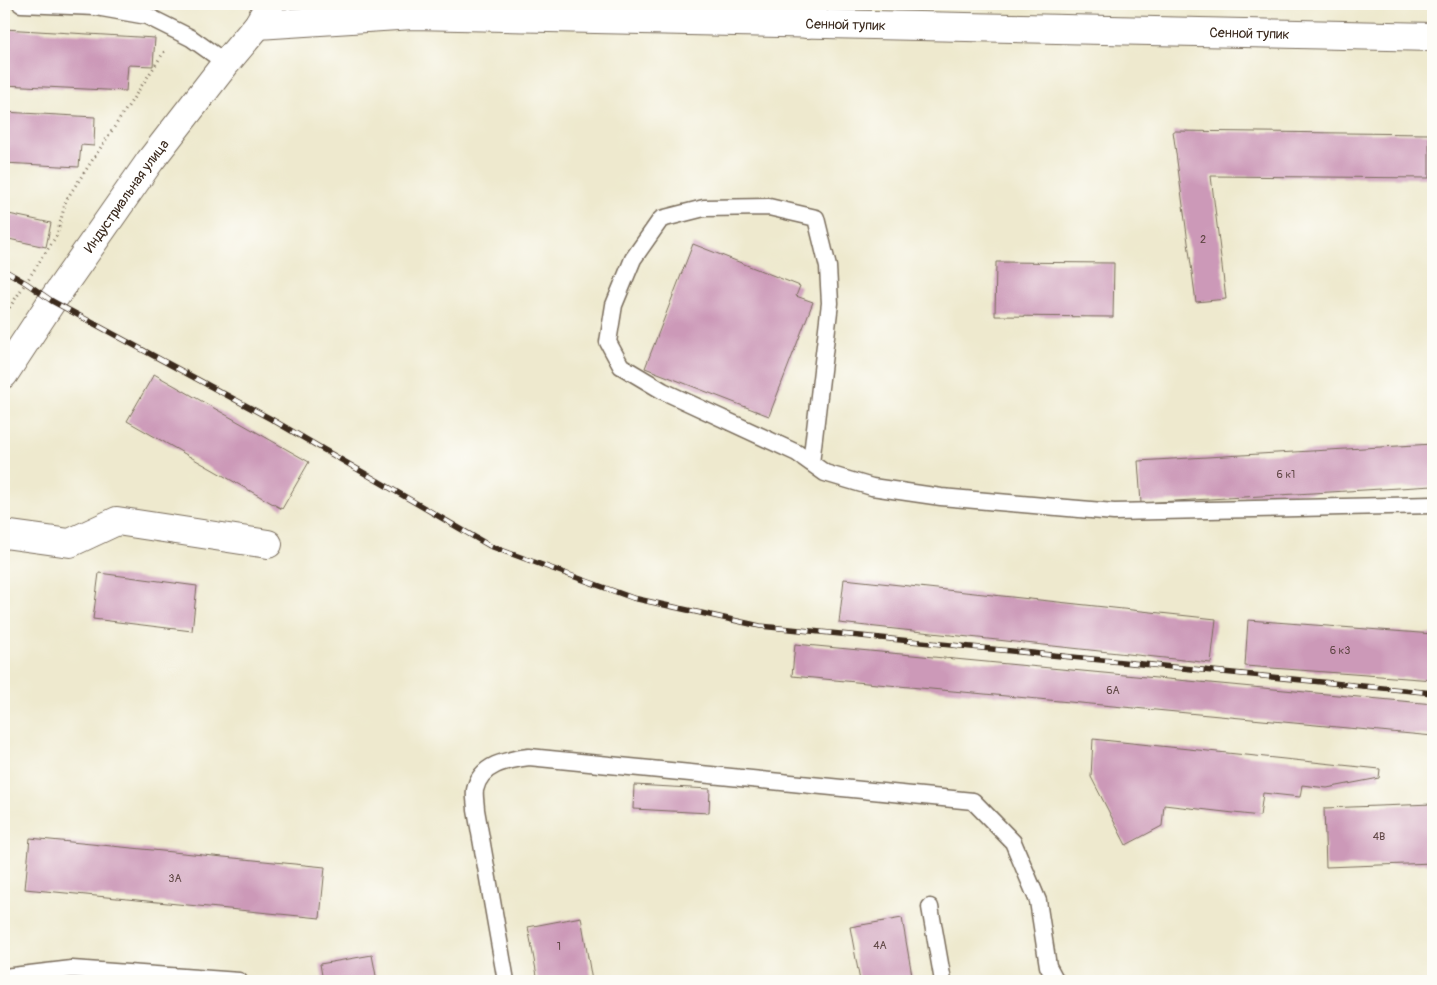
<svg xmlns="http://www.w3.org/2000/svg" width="1437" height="985" viewBox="0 0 1437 985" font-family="Pangolin,sans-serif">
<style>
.building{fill:#cc99b8}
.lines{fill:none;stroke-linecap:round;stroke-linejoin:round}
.lane-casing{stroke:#7a6d5c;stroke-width:19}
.street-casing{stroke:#7a6d5c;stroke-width:30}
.secondary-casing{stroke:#7a6d5c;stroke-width:30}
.path{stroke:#7a6d5c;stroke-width:3;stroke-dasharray:1 4;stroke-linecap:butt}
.lane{stroke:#fff;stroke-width:16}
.street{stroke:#fff;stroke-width:28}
.secondary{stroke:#fff;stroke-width:28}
.rail-casing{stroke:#3b2a1e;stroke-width:5.5}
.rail{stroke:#fdfcf7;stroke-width:4;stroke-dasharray:11;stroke-linecap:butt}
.labels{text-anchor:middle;stroke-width:4;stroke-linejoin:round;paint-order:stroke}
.number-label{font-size:11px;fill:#5f4644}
.street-label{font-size:14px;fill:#3b2a1e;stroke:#fdfcf7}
</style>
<rect width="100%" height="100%" fill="#fdfcf7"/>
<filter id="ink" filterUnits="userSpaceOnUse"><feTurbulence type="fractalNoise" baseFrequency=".02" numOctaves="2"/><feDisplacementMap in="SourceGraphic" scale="10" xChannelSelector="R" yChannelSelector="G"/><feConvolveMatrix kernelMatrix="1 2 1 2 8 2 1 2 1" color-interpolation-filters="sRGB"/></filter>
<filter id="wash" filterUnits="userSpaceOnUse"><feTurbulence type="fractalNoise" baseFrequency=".0096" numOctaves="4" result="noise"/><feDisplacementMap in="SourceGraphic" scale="20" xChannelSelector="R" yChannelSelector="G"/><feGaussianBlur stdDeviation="1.12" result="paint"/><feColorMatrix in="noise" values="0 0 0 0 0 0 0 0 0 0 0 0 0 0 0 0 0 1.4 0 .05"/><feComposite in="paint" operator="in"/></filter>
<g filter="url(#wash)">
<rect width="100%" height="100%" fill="#eee9ce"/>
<g id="blocks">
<g class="building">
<path d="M4,29L155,38L153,66L128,65L126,91L4,85Z"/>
<path d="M4,112L95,117L94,146L81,145L79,167L4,163Z"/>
<path d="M1173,131L1429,134V178L1211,176L1226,299L1196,302Z"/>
<path d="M4,213L51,223L46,247L4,238Z"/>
<path d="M693,244L800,286L796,296L813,302L769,416L645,368Z"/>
<path d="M996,262L1114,263L1113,317L995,316Z"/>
<path d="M154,374L309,462L282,509L127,421Z"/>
<path d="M1433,444V486L1141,503L1138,461Z"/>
<path d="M99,573L197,586L192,631L93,619Z"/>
<path d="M844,579L1216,619L1211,663L839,623Z"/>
<path d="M1248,620L1433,634V680L1245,666Z"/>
<path d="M795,644L1433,704V736L792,676Z"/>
<path d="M1093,739L1380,769L1379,778L1327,788L1302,785L1300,797L1263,793L1260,816L1164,805L1162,826L1126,845L1091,777Z"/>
<path d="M634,785L710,789L709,813L633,809Z"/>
<path d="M1433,804V863L1326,867L1324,808Z"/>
<path d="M30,838L325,867L320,918L25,889Z"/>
<path d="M581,917L592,981H538L528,927Z"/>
<path d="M902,918L913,981H860L850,927Z"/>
<path d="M372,955L377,981H323L320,964Z"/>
</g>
</g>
</g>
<g filter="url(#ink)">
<use href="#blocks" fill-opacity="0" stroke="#7a6d5c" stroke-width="1"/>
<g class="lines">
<g class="lane-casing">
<g id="lane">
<path d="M21,4L96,7L147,16L191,38L226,63"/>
<path d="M811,463L830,303L828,267L816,218L769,207L704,208L661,219L633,259L614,305L608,342L621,366L663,391L797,453L825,473L872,487L941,497L1114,512L1433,505"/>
<path d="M930,907L943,981"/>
<path d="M4,977L72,969L239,981"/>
<path d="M506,981L476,810C476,804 474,796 475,790C480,764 507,760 529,757L973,801L1013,842L1038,901L1048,966L1056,981"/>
</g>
</g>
<g class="street-casing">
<g id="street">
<path d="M807,24L809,4"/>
<path d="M4,534L70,543L117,521L268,544"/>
</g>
</g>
<g class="secondary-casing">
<g id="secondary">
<path id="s1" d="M258,25L413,15L1433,37"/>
<path id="s2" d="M4,374L52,301L150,161L226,63L258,25L270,4"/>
</g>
</g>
<path class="path" d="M4,316L57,235L66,200L166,49"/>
<use href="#lane" class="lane"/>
<use href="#street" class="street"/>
<use href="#secondary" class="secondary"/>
<g class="rail-casing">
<path id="rail" d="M4,270L26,283L52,301L271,419L490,546L633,598L760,626L1433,693"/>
</g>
<use href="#rail" class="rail"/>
</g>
</g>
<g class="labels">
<g class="number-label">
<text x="1203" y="243">2</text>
<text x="1286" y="478">6 к1</text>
<text x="1340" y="654">6 к3</text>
<text x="1113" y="694">6А</text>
<text x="1379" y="840">4В</text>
<text x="175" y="882">3А</text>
<text x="880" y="949">4А</text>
<text x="559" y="950">1</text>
</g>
<g class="street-label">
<text dy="5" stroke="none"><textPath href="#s1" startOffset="588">Сенной тупик</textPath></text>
<text dy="5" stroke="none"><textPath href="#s1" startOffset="992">Сенной тупик</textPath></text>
<text dy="5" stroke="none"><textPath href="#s2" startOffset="216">Индустриальная улица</textPath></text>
</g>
</g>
<rect width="1437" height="985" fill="none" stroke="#fdfcf7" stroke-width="20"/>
</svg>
